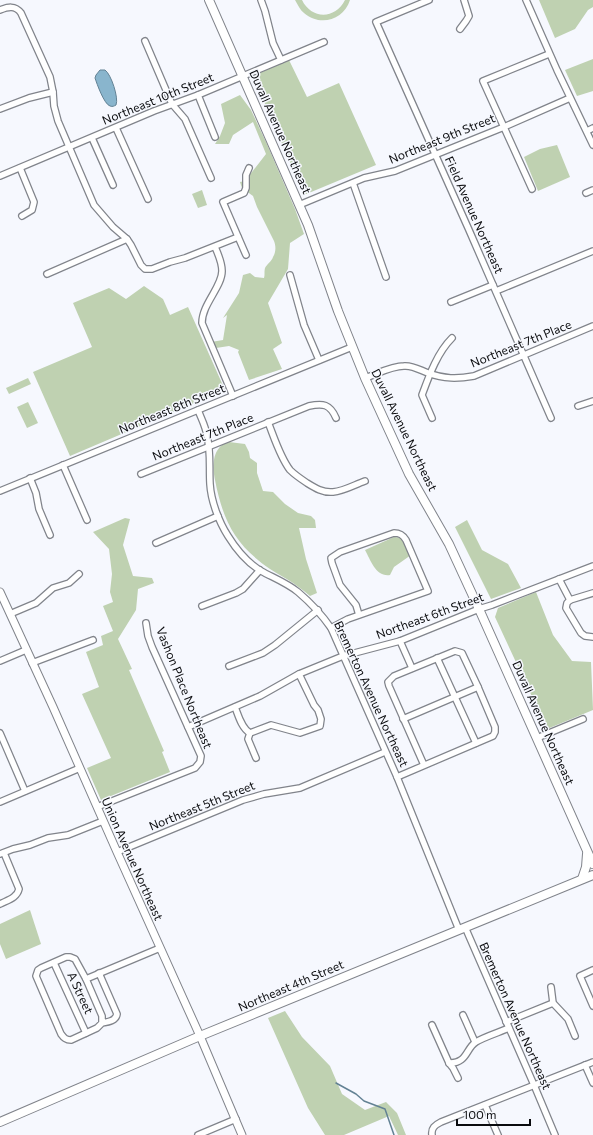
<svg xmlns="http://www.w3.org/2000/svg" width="593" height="1135" viewBox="0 0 593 1135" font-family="Commissioner,sans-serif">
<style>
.green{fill:#bfd1b1}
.water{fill:#89b5cd;stroke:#638294}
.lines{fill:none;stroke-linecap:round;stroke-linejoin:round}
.stream{stroke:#638294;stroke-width:1.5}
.minor-casing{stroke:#81848b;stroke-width:8}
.tertiary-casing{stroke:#81848b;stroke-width:9}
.secondary-casing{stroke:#81848b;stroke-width:10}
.minor{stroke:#fff;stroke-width:5.5}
.tertiary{stroke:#fff;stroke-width:7}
.secondary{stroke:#fff;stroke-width:8}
.labels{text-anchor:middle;stroke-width:3;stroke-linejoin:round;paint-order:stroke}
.street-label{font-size:12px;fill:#0a0b0e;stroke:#f6f8fe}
</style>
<rect width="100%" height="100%" fill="#f6f8fe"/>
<g class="green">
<path d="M295,0H302C311,19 335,20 345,0H350C344,20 320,27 304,13C300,10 298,5 295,0Z"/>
<path d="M539,0H593V7L588,10L575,29L555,38Z"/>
<path d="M593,59V91L577,96L565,70Z"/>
<path d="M289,60L307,97L339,83L376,165L304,195L253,76Z"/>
<path d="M240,95L251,110L266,142L295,209L304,234L290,243L288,269L268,303L282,343L273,349L282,369L249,380L238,352L239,350L229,346L216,348L211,342L223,340L227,315L223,318L239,293L243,275L250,273L255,277L264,278C265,275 264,272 265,268C267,264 272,261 273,257C276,252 276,246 274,241L257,207L253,196L242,188L240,182L245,181L266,154L253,122L233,135L229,144H215L220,136L225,123L221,104Z"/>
<path d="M557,145L570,177L538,191L524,157L540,149Z"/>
<path d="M202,190L207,205L198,208L192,194Z"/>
<path d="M144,286L163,299L170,315L188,307L225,390L70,456L33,372L92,347L73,303L109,288L126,299Z"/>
<path d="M28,378L31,384L9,394L6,388Z"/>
<path d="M28,402L38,423L27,428L17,407Z"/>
<path d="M229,442L245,444L249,452L250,458L257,463V473L263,491L273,492L285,504L298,513L311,516L315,520L316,528H299L306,559L317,593L310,596C305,592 299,587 293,583C286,578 277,574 270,569C235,545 223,521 215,480C213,471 212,456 219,448C221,445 226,443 229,442Z"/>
<path d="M125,518L130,519L123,545L133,576L152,578L154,583L138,589L136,610L118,639L132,669L129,670L164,751L162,752L170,772L101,800L87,768L111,758L82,694L99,687L86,652L103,645L101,636L113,631L103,606L113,602L110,592L112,574L109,549L93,532Z"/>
<path d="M467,520L482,550L508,564L521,588L491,599L455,527Z"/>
<path d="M394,537L403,538L411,555L394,567L390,575C376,577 371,561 365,550Z"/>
<path d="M536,592L553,635L572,661L591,662L593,710L547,729L495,617L498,608Z"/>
<path d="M30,910L41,944L6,959L0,944V924Z"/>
<path d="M285,1011L302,1037L330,1066L342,1094L365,1110L386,1102L397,1113L406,1135H398L389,1116L344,1135H325L308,1108L268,1018Z"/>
</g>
<path class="water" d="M100,70H105C111,74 119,98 116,105C114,106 113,107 110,106C104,104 97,84 95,78L96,75Z"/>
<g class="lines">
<path class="stream" d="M336,1083L356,1094L364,1101L385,1109L394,1135"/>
<g class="minor-casing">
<g id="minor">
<path d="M261,0L265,11L273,43L281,60"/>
<path d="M429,0L376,22L469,230L551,418"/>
<path d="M526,0L557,70L593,145"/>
<path d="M0,10C8,7 15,5 21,13L50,77L53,92L54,106L58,121L94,205L113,227L127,239L131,245L141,265L145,269H152L170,262L185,258L238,237"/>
<path d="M460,29L466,21L469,16L464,0"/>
<path d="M145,41L172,104L185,119L211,178"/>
<path d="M198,95L215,137"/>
<path d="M0,109L29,98L53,92"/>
<path d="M116,128L148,199"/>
<path d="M587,131L593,128"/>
<path d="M92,138L113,185"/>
<path d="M20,168L34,202L32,210L22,216"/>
<path d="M0,176L154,111L198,95L324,42"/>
<path d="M353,183L386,277"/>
<path d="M532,189L483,81L549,54"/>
<path d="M586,193L593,190"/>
<path d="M299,205L364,178L395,171L504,127L570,98"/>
<path d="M215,247C218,254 222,262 222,271C222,287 202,304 202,323L233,396"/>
<path d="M246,255L223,202L244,193L246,188V175L249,168"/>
<path d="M47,274L127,239"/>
<path d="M290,275L304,325L319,360"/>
<path d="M496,291L593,251"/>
<path d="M451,302L493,285"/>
<path d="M365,378C377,374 391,366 404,366C412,365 420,370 428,373C444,379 457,379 474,376L593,326"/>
<path d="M578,406L593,401"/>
<path d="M198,410C201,418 206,427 207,436C211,451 209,468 210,484C211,501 219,522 228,536C236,549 248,563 261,571C274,578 287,583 298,592C311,603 322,615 331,628L397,777L459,930"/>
<path d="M432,418L422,395C429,376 437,353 452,338"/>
<path d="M268,422C274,437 280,457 290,470C295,475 301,479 307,483C315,488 323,493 333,492C344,491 354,485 365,481"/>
<path d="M63,465L87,520"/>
<path d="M141,474L309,406C323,403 330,404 336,418"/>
<path d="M30,478L36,493L39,509L50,535"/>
<path d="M0,491L352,347"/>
<path d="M156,543L218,516"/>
<path d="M559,579L570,600"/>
<path d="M570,600L567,603L566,608L581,633L585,636L593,637"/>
<path d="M570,600L593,593"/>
<path d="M202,606L236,593L243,589L260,570"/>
<path d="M10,614L36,603L53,588L69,583L79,574"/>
<path d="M331,628L348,619L428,591L406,540C403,535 400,533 394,533L340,552L331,558L332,563L340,585L356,605L359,615"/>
<path d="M400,641L412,668"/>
<path d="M437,658L476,743"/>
<path d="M0,661L26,650"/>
<path d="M32,663L93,640"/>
<path d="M229,666L263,653L275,645L318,610"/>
<path d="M235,707C238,715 242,729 250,733L248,739L256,758"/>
<path d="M403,719L478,687"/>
<path d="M188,727L260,696L299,674L343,656L400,641L479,609L492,605L593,566"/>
<path d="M0,733L25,791"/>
<path d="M250,733L271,725L300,733L320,726L321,719L318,710L314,705L299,674"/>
<path d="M537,738L583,719"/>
<path d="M397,777L493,736L495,732V727L478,687L462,653L455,651L394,676L388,682L389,686L424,765"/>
<path d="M0,802L80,768"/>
<path d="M97,807L195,768L200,762L201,756L152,647L148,636L146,623"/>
<path d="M117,852L243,800L264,794L300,788L385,752"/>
<path d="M0,854L13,849L30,845L48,838L68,835L103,821"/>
<path d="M0,904C8,900 17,898 19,889L4,853"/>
<path d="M465,927L534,1085L555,1135"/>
<path d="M54,963L86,1033"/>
<path d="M593,970L580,976L593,1006"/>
<path d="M99,973L117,1014C116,1021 108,1022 102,1023L97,1028L71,1040C66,1040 64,1038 61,1034L36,976L38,970L41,968L66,957H70L75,959L86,979L102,1016V1023"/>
<path d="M86,979L160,948"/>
<path d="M551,987L553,1003L568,1019L575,1036"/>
<path d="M463,1015L475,1042"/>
<path d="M506,1022L553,1003"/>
<path d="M432,1025L449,1063L453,1068L458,1078"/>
<path d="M449,1063C467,1064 466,1048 476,1042C484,1037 500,1032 509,1028"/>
<path d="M585,1065L593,1083"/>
<path d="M485,1105L498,1135"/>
<path d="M198,1135L236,1119"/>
<path d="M432,1135C431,1128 435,1125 441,1122L593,1062"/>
</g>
</g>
<g class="tertiary-casing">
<path id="tertiary" d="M0,592L53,707L117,852L200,1036L242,1135"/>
</g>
<g class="secondary-casing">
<g id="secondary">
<path d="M209,0L308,225L338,311L365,378L409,474L449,544L479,609L593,864"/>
<path d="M582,879L586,867L587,854"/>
<path d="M0,1122L200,1036L593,875"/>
</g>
</g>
<use href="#minor" class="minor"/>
<use href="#tertiary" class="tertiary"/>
<use href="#secondary" class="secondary"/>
</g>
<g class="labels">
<g class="street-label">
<text transform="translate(158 99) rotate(-22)" y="4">Northeast 10th Street</text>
<text transform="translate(280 132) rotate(66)" y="4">Duvall Avenue Northeast</text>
<text transform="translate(442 139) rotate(-22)" y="4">Northeast 9th Street</text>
<text transform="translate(474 215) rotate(66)" y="4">Field Avenue Northeast</text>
<text transform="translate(521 344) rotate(-22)" y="4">Northeast 7th Place</text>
<text transform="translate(172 409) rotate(-22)" y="4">Northeast 8th Street</text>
<text transform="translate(404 430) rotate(64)" y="4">Duvall Avenue Northeast</text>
<text transform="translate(203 437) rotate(-22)" y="4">Northeast 7th Place</text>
<text transform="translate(430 616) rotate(-20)" y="4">Northeast 6th Street</text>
<text transform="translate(184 688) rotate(68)" y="4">Vashon Place Northeast</text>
<text transform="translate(371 694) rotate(65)" y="4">Bremerton Avenue Northeast</text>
<text transform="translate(543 723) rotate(66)" y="4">Duvall Avenue Northeast</text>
<text transform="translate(202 806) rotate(-22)" y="4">Northeast 5th Street</text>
<text transform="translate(132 859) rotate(66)" y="4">Union Avenue Northeast</text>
<text transform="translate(291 986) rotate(-23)" y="4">Northeast 4th Street</text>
<text transform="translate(80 993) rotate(65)" y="4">A Street</text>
<text transform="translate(515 1016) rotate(66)" y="4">Bremerton Avenue Northeast</text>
</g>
</g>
<path d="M457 1119v6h73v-6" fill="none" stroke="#0a0b0e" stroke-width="2"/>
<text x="463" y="1119" font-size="12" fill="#0a0b0e" stroke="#f6f8fe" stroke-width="3" paint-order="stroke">100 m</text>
</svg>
